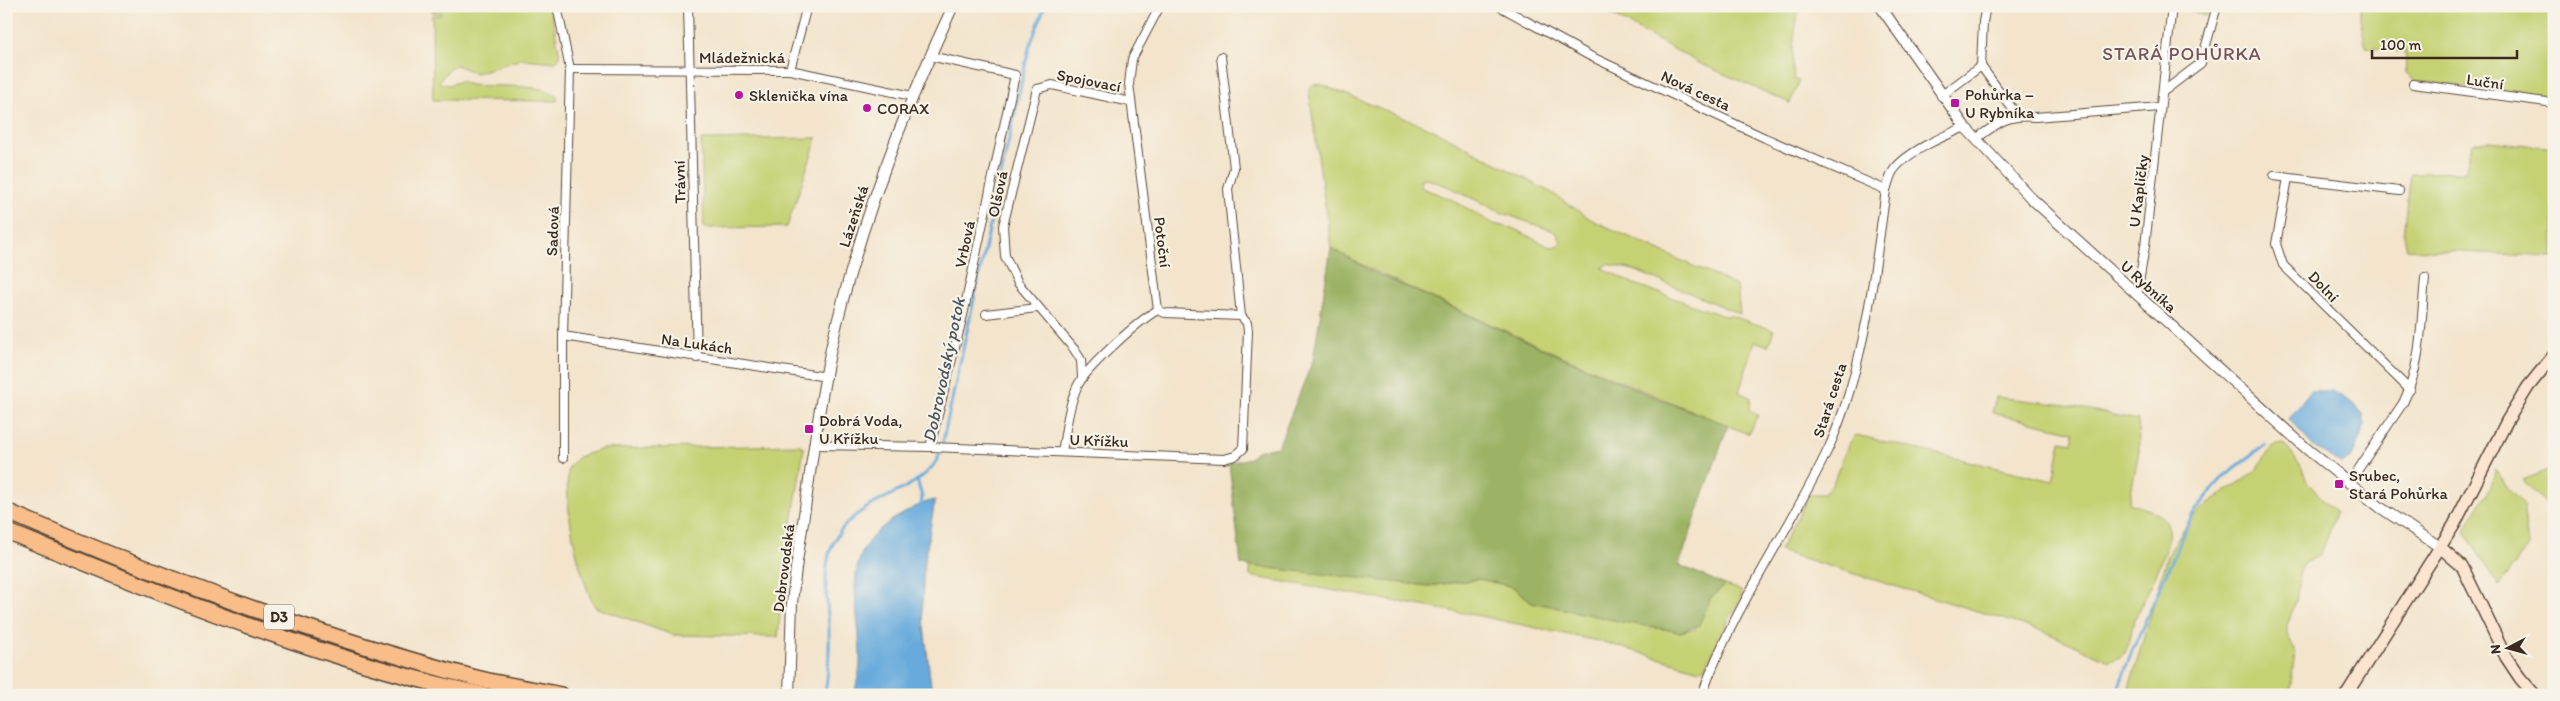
<svg xmlns="http://www.w3.org/2000/svg" width="2560" height="701" viewBox="0 0 2560 701" font-family="Itim,sans-serif">
<style>
.green{fill:#c5d173;stroke:#807e48;fill-rule:evenodd}
.forest{fill:#9cb365;stroke:#6c6e42}
.water{fill:#68aadc;stroke:#526a7d}
.lines{fill:none;stroke-linecap:round;stroke-linejoin:round}
.stream{stroke:#68aadc;stroke-width:3}
.minor-casing{stroke:#574638;stroke-width:10}
.tertiary-casing{stroke:#574638;stroke-width:12}
.secondary-casing{stroke:#574638;stroke-width:14}
.motorway-casing{stroke:#574638;stroke-width:18}
.minor{stroke:#fff;stroke-width:8}
.tertiary{stroke:#fff;stroke-width:10}
.secondary{stroke:#fce5d0;stroke-width:11}
.motorway{stroke:#f8bd89;stroke-width:15}
.poi-dot{fill:#b5179e;stroke:#f7f3e8;stroke-width:2}
.labels{text-anchor:middle;stroke-width:4.5;stroke-linejoin:round;paint-order:stroke}
.shield{fill:#f7f3e8;stroke:#73665b;stroke-width:1}
.shield-label{font-size:15px;font-weight:bold;fill:#3b2a1e}
.street-label{font-size:16px;fill:#3b2a1e;stroke:#f7f3e8}
.poi-label{font-size:16px;fill:#3b2a1e;stroke:#f7f3e8;text-anchor:start}
.water-label{font-size:18px;font-style:italic;fill:#4b5760;stroke:#f7f3e8}
.quarter-label{font-size:19px;letter-spacing:1px;fill:#765359;stroke:#f7f3e8}
</style>
<rect width="100%" height="100%" fill="#f7f3e8"/>
<filter id="ink" filterUnits="userSpaceOnUse"><feTurbulence type="fractalNoise" baseFrequency=".02" numOctaves="2"/><feDisplacementMap in="SourceGraphic" scale="10" xChannelSelector="R" yChannelSelector="G"/><feConvolveMatrix kernelMatrix="1 2 1 2 8 2 1 2 1" color-interpolation-filters="sRGB"/></filter>
<filter id="wash" filterUnits="userSpaceOnUse"><feTurbulence type="fractalNoise" baseFrequency=".0096" numOctaves="4" result="noise"/><feDisplacementMap in="SourceGraphic" scale="20" xChannelSelector="R" yChannelSelector="G"/><feGaussianBlur stdDeviation="1.12" result="paint"/><feColorMatrix in="noise" values="0 0 0 0 0 0 0 0 0 0 0 0 0 0 0 0 0 1.4 0 .05"/><feComposite in="paint" operator="in"/></filter>
<g filter="url(#wash)">
<rect width="100%" height="100%" fill="#f3e4cb"/>
<g class="green">
<path d="M433,6H550L560,56L556,62L522,59L476,73L456,65L451,67L439,81L440,83L450,85L460,81L470,85C489,87 546,83 557,96V101L433,100L432,15H440L441,13L432,12Z"/>
<path d="M1596,6H1800C1794,31 1791,54 1794,79L1799,81L1790,103L1699,63Z"/>
<path d="M2180,6H2211L2210,15L2204,16Z"/>
<path d="M2360,6H2554V98L2417,81L2406,73L2405,52L2366,47L2360,19Z"/>
<path d="M1314,84L1323,85L1436,131L1552,193L1592,220L1737,286L1740,314L1634,270L1607,264L1602,268L1634,284L1724,316H1732L1774,330L1768,346L1755,341L1739,392L1751,398L1749,410L1758,415L1748,434C1654,395 1561,357 1468,314C1422,293 1375,273 1331,248L1309,91V88ZM1424,178L1447,186L1500,212L1550,230L1557,233L1561,242L1558,246L1550,247L1512,228L1494,224L1451,199L1422,188L1420,181Z"/>
<path d="M817,138L787,227L704,228L701,140Z"/>
<path d="M2490,141L2554,148V257L2407,249L2404,235L2411,173L2465,172L2472,144L2475,142Z"/>
<path d="M1996,397L2066,405L2138,420L2139,451L2129,503C2143,508 2165,512 2169,529C2173,548 2141,602 2134,622C2131,631 2131,641 2127,648C2123,657 2117,659 2109,661L2043,631L1779,551L1810,494H1824L1833,483L1848,445L1856,435L2053,481L2061,441L2072,443L2074,432L1992,413Z"/>
<path d="M2281,443L2285,445L2302,468L2307,482L2335,512L2334,520L2321,554L2304,564L2300,571L2296,602L2287,625V633L2295,651L2290,691L2292,695H2127L2168,555C2176,542 2183,527 2194,516C2211,498 2234,488 2253,473C2264,464 2267,445 2281,443Z"/>
<path d="M800,445L804,448L784,572L778,637L673,635L595,607C579,578 562,500 569,467L578,457L602,449Z"/>
<path d="M2495,468L2508,489L2523,504L2528,546L2499,586L2465,533C2469,510 2493,499 2495,468Z"/>
<path d="M2554,468V512L2523,480Z"/>
<path d="M1250,565L1429,586L1479,579L1513,587L1532,602L1618,621L1680,632L1695,629L1710,599L1725,585L1735,588L1742,592L1741,598L1720,636L1706,667L1699,670L1607,643L1480,616L1250,576Z"/>
</g>
<path class="forest" d="M1331,248L1373,272L1546,350L1652,396L1728,425L1679,565L1725,585L1710,599L1699,625L1680,632L1618,621L1532,602L1513,587L1479,579L1429,586L1241,565L1229,463L1250,458L1257,451L1278,447L1313,360Z"/>
<g class="water">
<path d="M2311,391H2332L2354,404L2363,414L2365,425L2352,457L2341,464L2312,445L2289,419Z"/>
<path d="M935,500L924,566L922,608L932,695H854C856,685 859,675 860,665C862,608 834,556 894,519C908,511 919,503 935,500Z"/>
</g>
<g class="lines">
<g class="stream">
<path d="M917,480L922,497L921,506"/>
<path d="M825,695C828,673 830,651 829,630C828,602 821,573 832,546C852,495 922,497 940,454L1029,48L1045,6"/>
<path d="M2116,695L2132,651L2192,515L2223,477L2265,445"/>
</g>
</g>
</g>
<g filter="url(#ink)">
<g class="lines">
<g class="minor-casing">
<g id="minor">
<path d="M557,6L570,69L563,336V458"/>
<path d="M688,6L697,358"/>
<path d="M1499,6L1590,56L1765,138L1886,190"/>
<path d="M1981,66L2017,115"/>
<path d="M570,69L790,70L912,96"/>
<path d="M790,70L807,6"/>
<path d="M2413,84L2554,103"/>
<path d="M2164,91L2201,63L2217,6"/>
<path d="M1941,96L1981,66L1983,22L1986,6"/>
<path d="M1976,139C1998,123 2007,114 2035,117L2160,107"/>
<path d="M2274,176L2399,191"/>
<path d="M2288,178L2276,244L2283,265L2410,390"/>
<path d="M2137,295L2145,246L2172,6"/>
<path d="M1158,310L1129,84L1132,59L1160,6"/>
<path d="M1158,310L1165,313L1241,316"/>
<path d="M986,314L1037,308"/>
<path d="M563,336L827,377"/>
<path d="M1082,377L1081,360L1074,349L1018,283L1005,256L1003,226L1037,89L1052,85L1131,102"/>
<path d="M816,445L932,447L1224,459L1235,456L1243,449L1248,331L1247,323L1241,316L1228,189L1234,168L1221,57"/>
<path d="M930,447L963,315L1015,75L930,56"/>
<path d="M1062,452C1066,431 1068,407 1077,387C1084,370 1140,319 1158,310"/>
<path d="M2349,483L2403,403C2422,365 2421,320 2425,278"/>
<path d="M1702,695C1733,606 1791,530 1830,445C1865,365 1874,275 1886,190C1888,184 1890,176 1893,171C1906,152 1944,136 1965,127"/>
</g>
</g>
<g class="tertiary-casing">
<g id="tertiary">
<path d="M1880,6L1965,127L2031,198L2307,449L2381,508L2440,547"/>
<path d="M789,695L792,603L796,568C808,494 816,417 832,344C859,226 902,115 953,6"/>
</g>
</g>
<g class="secondary-casing">
<g id="secondary">
<path d="M2440,547L2462,566L2506,657L2520,678L2535,695"/>
<path d="M2346,695L2454,525L2507,421L2528,387L2554,355"/>
</g>
</g>
<g class="motorway-casing">
<g id="motorway">
<path d="M6,511C159,577 315,636 476,678C504,685 533,689 561,695"/>
<path d="M6,531C162,594 318,659 483,695"/>
</g>
</g>
<use href="#minor" class="minor"/>
<use href="#tertiary" class="tertiary"/>
<use href="#secondary" class="secondary"/>
<use href="#motorway" class="motorway"/>
</g>
</g>
<g class="poi-dot">
<circle cx="739" cy="95" r="5"/>
<rect x="1950" y="98" width="10" height="10" rx="2.5"/>
<circle cx="867" cy="108" r="5"/>
<rect x="804" y="424" width="10" height="10" rx="2.5"/>
<rect x="2334" y="479" width="10" height="10" rx="2.5"/>
</g>
<g class="labels">
<rect class="shield" x="264" y="604.5" width="30" height="25" rx="4"/>
<g class="shield-label">
<text x="279" y="622">D3</text>
</g>
<g class="street-label">
<text x="742" y="63">Mládežnická</text>
<text transform="translate(1089 80) rotate(11)" y="6">Spojovací</text>
<text transform="translate(2485 81) rotate(8)" y="6">Luční</text>
<text transform="translate(1696 90) rotate(25)" y="6">Nová cesta</text>
<text transform="translate(679 182) rotate(-91)" y="6">Trávní</text>
<text transform="translate(2138 191) rotate(-83)" y="6">U Kapličky</text>
<text transform="translate(997 194) rotate(-78)" y="6">Olšová</text>
<text transform="translate(853 216) rotate(-72)" y="6">Lázeňská</text>
<text transform="translate(552 231) rotate(-88)" y="6">Sadová</text>
<text transform="translate(1163 242) rotate(83)" y="6">Potoční</text>
<text transform="translate(964 244) rotate(-78)" y="6">Vrbová</text>
<text transform="translate(2149 286) rotate(42)" y="6">U Rybníka</text>
<text transform="translate(2324 286) rotate(46)" y="6">Dolní</text>
<text transform="translate(697 343) rotate(8)" y="6">Na Lukách</text>
<text transform="translate(1829 400) rotate(-72)" y="6">Stará cesta</text>
<text transform="translate(1099 440) rotate(2)" y="6">U Křížku</text>
<text transform="translate(783 568) rotate(-83)" y="6">Dobrovodská</text>
</g>
<g class="poi-label">
<text x="1965" y="100">Pohůrka –<tspan x="1965" dy="18">U Rybníka</tspan></text>
<text x="749" y="101">Sklenička vína</text>
<text x="877" y="114">CORAX</text>
<text x="819" y="426">Dobrá Voda,<tspan x="819" dy="18">U Křížku</tspan></text>
<text x="2349" y="481">Srubec,<tspan x="2349" dy="18">Stará Pohůrka</tspan></text>
</g>
<g class="water-label">
<text transform="translate(944 370) rotate(-78)" y="6">Dobrovodský potok</text>
</g>
<g class="quarter-label">
<text x="2182" y="60">STARÁ POHŮRKA</text>
</g>
</g>
<rect width="2560" height="701" fill="none" stroke="#f7f3e8" stroke-width="25"/>
<g transform="translate(2508 648) rotate(264)" stroke="#f7f3e8" stroke-width="4" paint-order="stroke">
<path d="M0-4L9 19L0 12L-9 19Z" fill="#3b2a1e"/>
<text y="-8" font-size="14" font-weight="bold" text-anchor="middle" fill="#3b2a1e">N</text>
</g>
<path d="M2372 50v8h145v-8" fill="none" stroke="#3b2a1e" stroke-width="2.5"/>
<text x="2380" y="50" font-size="15" fill="#3b2a1e" stroke="#f7f3e8" stroke-width="4" paint-order="stroke">100 m</text>
</svg>
